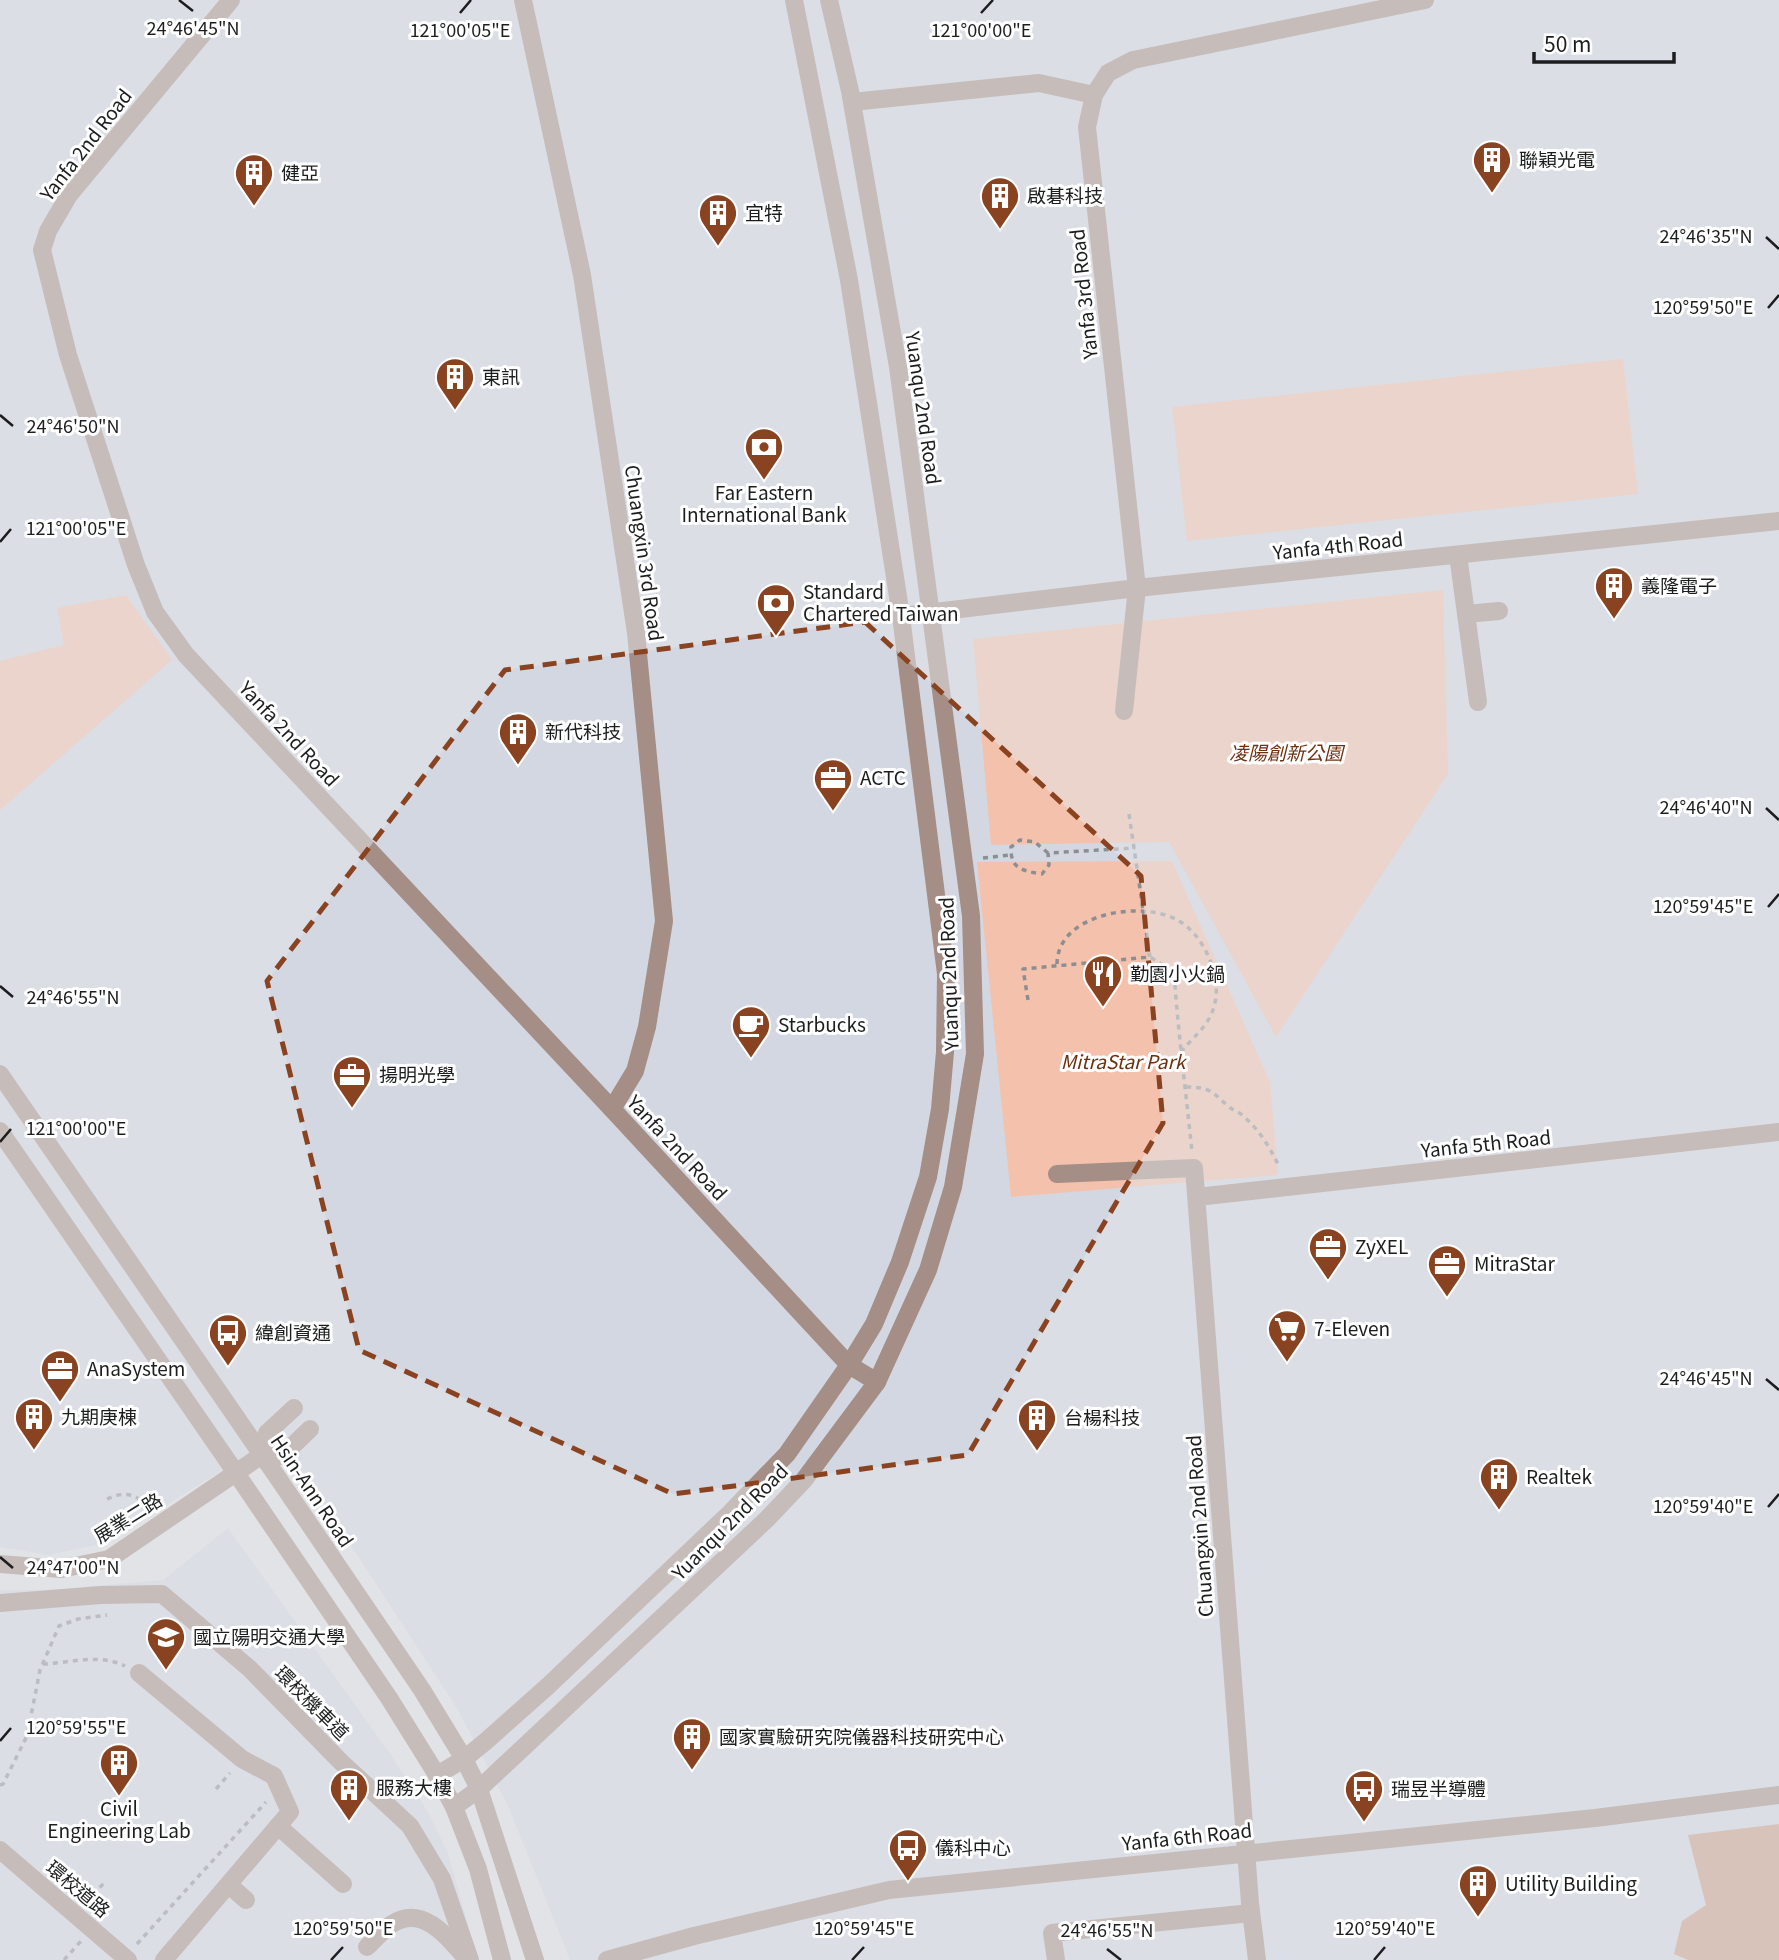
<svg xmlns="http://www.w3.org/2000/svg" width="1779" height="1960" viewBox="0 0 1779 1960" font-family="Georgia,'Noto Sans TC',serif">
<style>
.built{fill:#d3d7e2}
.green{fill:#f4c2ac}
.forest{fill:#cd9b85}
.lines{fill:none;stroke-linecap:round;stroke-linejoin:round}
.path{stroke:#8c8e91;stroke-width:3.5;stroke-dasharray:5 5;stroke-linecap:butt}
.minor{stroke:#a48e85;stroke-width:18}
.marked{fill:none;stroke:#8a4320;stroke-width:5;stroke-dasharray:14 9;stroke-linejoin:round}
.ticks{fill:none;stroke:#1c1d1e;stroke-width:2.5}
.labels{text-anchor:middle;stroke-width:6;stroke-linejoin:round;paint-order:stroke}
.street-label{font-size:19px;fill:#1c1d1e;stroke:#fff}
.poi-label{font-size:19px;fill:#1c1d1e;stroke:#fff;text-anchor:start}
.park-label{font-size:19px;font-style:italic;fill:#6d3011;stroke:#fff}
.ticks-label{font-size:18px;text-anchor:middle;fill:#1c1d1e;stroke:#fff;stroke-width:6;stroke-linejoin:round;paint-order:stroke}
</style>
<rect width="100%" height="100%" fill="#e1e3e7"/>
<g class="built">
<path d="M0,0H1779V1960H570L508,1806L458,1710L279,1435L106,1543L49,1555L0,1547Z"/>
<path d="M228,1528L389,1752L428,1812L448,1853L478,1960H0V1590H45L163,1580Z"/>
</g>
<g class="green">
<path d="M1623,359L1638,494L1187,541L1172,407Z"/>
<path d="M1443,590L1448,774L1276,1037L1169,842L991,845L973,639Z"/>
<path d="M126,595L172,660L0,810V661L64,645L57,608Z"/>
<path d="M1172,861L1270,1082L1278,1175L1011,1197L977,862Z"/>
</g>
<path class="forest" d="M1779,1824V1960H1688L1674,1954L1682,1921L1706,1905L1688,1835Z"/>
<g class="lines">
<g class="path">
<path d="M1129,814L1150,957"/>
<path d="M1048,853L1035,842L1020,840L1011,847C1010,869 1023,871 1042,874L1049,865L1048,853L1135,848"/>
<path d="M983,858L1010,855"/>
<path d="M1057,964C1057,913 1143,899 1179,921C1194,930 1205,946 1211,963C1217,980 1219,997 1211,1015C1203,1031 1191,1039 1181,1052"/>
<path d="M1028,1000L1023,969L1150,957L1174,972C1178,1032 1186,1092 1192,1152"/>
<path d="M1186,1087C1211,1087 1212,1092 1229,1107C1233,1110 1239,1112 1243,1116C1259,1129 1270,1148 1279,1166"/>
<path d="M107,1499C122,1492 132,1493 145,1503"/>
<path d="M43,1664C70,1663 99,1653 125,1666"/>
<path d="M0,1785L3,1784L27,1736L40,1670L59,1626L78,1619L107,1615"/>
<path d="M216,1789L230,1773"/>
<path d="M86,1902L104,1883"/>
<path d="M137,1944L266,1802"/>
<path d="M64,1960L82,1940"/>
</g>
<g class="minor">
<path d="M231,0L69,195L48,231L42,250L68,355L136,565L155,612L186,655L612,1109L849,1365L877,1382"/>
<path d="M523,0L582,275L636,633L664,921L647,1027L635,1071L612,1109"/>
<path d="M852,102L1039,83L1094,95"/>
<path d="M1458,555L1478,702"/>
<path d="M1466,614L1499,611"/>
<path d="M901,616L1137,588L1779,521"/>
<path d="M1124,711L1137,588L1087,127L1094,95L1108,73L1133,60L1425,0"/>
<path d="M0,1074L278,1478L422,1690L464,1759L479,1789L535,1960"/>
<path d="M0,1131L236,1473L389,1698L437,1775L454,1807L478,1869L502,1960"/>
<path d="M1057,1174L1194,1168L1250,1903L1257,1960"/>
<path d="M1197,1197L1779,1132"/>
<path d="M262,1455L267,1433L294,1408"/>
<path d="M262,1455L282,1456L310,1429"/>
<path d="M0,1564L61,1569L109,1559L262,1455"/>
<path d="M0,1603L101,1595L162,1594L250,1669L341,1762L410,1826L442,1879L470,1960"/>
<path d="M139,1673L242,1759L274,1776L290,1812L164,1960"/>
<path d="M437,1775L464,1759L485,1742L548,1686L730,1513L787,1454L849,1365L874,1324L900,1262L928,1177L940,1109L945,1052L946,974L901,616L849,280L794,0"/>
<path d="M454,1807L479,1789L767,1519L804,1480L877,1382L928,1270L953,1187L975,1054L971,916L898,367L850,91L829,0"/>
<path d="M278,1826L343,1884"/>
<path d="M0,1850L128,1960"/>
<path d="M229,1885L246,1900"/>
<path d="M367,1947C375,1939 383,1930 392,1924C422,1904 448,1937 465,1957"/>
<path d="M607,1960L694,1936L889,1890L1595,1818L1779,1795"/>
<path d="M1056,1960L1052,1933L1251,1913"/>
</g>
</g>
<path d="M0 0H1779V1960H0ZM865,622L1141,876L1163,1123L968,1455L673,1494L359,1350L267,981L505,670Z" fill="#e1e3e7" fill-opacity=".55" fill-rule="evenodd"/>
<path class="marked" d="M865,622L1141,876L1163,1123L968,1455L673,1494L359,1350L267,981L505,670Z"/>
<path class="ticks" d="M179,0L193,11M460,13L471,0M981,13L993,0M1766,237L1779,249M1768,308L1779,295M0,415L13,426M0,542L11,529M1766,808L1779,820M1768,907L1779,894M0,986L13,997M0,1142L11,1129M1766,1379L1779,1390M1768,1507L1779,1494M0,1557L13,1568M0,1741L11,1728M1107,1949L1121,1960M331,1960L343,1947M852,1960L864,1947M1374,1960L1385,1947"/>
<defs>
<g id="building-pin" transform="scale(2.0125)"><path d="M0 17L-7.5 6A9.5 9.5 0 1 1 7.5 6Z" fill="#8a4320" stroke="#fff"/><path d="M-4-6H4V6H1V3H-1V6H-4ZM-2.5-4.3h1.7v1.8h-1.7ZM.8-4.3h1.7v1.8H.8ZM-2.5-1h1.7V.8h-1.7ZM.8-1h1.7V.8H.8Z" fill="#fff"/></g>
<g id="bank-pin" transform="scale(2.0125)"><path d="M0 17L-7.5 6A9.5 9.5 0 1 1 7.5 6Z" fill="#8a4320" stroke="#fff"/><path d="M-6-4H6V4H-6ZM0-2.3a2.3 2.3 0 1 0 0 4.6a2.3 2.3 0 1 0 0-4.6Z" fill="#fff"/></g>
<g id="office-pin" transform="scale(2.0125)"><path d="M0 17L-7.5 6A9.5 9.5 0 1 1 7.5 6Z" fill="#8a4320" stroke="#fff"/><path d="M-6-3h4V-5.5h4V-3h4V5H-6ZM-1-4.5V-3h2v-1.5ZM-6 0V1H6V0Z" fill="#fff"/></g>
<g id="restaurant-pin" transform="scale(2.0125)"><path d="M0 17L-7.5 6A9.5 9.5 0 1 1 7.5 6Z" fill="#8a4320" stroke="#fff"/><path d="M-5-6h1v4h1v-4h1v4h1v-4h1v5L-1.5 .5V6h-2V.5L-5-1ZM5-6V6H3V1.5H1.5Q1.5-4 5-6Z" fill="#fff"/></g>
<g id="cafe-pin" transform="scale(2.0125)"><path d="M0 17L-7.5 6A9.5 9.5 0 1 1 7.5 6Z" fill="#8a4320" stroke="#fff"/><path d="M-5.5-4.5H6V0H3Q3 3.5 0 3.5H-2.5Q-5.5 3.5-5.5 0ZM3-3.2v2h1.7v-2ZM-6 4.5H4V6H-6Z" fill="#fff"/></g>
<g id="supermarket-pin" transform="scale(2.0125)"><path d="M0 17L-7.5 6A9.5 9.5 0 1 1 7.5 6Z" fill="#8a4320" stroke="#fff"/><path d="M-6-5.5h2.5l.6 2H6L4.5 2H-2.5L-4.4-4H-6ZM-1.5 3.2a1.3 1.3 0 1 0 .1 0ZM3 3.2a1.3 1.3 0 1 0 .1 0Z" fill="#fff"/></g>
<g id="bus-pin" transform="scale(2.0125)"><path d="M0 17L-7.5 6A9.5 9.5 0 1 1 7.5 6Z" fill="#8a4320" stroke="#fff"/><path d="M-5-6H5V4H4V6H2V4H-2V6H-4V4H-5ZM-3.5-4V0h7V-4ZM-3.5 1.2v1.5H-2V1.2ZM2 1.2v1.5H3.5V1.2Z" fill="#fff"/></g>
<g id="university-pin" transform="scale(2.0125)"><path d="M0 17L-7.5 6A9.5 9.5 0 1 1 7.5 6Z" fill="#8a4320" stroke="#fff"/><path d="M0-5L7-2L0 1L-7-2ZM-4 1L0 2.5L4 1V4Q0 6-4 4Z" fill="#fff"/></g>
</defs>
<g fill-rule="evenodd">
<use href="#building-pin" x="1492" y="160"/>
<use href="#building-pin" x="254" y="173"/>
<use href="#building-pin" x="1000" y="196"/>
<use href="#building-pin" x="718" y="213"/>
<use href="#building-pin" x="455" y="377"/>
<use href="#bank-pin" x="764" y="447"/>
<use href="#building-pin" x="1614" y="586"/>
<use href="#bank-pin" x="776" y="603"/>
<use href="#building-pin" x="518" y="732"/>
<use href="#office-pin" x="833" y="778"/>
<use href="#restaurant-pin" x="1103" y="974"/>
<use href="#cafe-pin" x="751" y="1025"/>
<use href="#office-pin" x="352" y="1075"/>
<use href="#office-pin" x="1328" y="1247"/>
<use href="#office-pin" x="1447" y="1264"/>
<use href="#supermarket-pin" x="1287" y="1329"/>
<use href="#bus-pin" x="228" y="1333"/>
<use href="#office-pin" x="60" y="1369"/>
<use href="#building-pin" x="34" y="1417"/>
<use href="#building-pin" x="1037" y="1418"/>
<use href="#building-pin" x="1499" y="1477"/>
<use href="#university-pin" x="166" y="1637"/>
<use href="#building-pin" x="692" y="1737"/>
<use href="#building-pin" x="119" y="1763"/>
<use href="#building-pin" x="349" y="1788"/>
<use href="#bus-pin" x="1364" y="1789"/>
<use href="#bus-pin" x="908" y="1848"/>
<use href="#building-pin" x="1478" y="1884"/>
</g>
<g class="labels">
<g class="street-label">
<text transform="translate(86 145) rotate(-52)" y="7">Yanfa 2nd Road</text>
<text transform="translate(1084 294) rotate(-96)" y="7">Yanfa 3rd Road</text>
<text transform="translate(923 408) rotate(82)" y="7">Yuanqu 2nd Road</text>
<text transform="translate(1338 546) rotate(-6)" y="7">Yanfa 4th Road</text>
<text transform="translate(644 553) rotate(82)" y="7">Chuangxin 3rd Road</text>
<text transform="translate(289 734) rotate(47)" y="7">Yanfa 2nd Road</text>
<text transform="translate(949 974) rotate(-92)" y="7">Yuanqu 2nd Road</text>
<text transform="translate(1486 1144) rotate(-6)" y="7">Yanfa 5th Road</text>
<text transform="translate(677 1148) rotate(47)" y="7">Yanfa 2nd Road</text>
<text transform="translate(312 1491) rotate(56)" y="7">Hsin-Ann Road</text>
<text transform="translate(128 1518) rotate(-32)" y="7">展業二路</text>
<text transform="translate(730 1522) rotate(-45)" y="7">Yuanqu 2nd Road</text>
<text transform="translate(1200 1526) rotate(-94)" y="7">Chuangxin 2nd Road</text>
<text transform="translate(312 1703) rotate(45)" y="7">環校機車道</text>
<text transform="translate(1187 1837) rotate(-6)" y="7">Yanfa 6th Road</text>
<text transform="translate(78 1889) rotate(40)" y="7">環校道路</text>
</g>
<g class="poi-label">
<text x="1519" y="167">聯穎光電</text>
<text x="281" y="180">健亞</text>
<text x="1027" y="203">啟碁科技</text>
<text x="745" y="220">宜特</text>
<text x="482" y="384">東訊</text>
<text x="764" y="500" text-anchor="middle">Far Eastern<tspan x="764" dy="22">International Bank</tspan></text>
<text x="1641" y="593">義隆電子</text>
<text x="803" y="599">Standard<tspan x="803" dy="22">Chartered Taiwan</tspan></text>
<text x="545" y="739">新代科技</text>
<text x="860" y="785">ACTC</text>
<text x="1130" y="981">勤園小火鍋</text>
<text x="778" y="1032">Starbucks</text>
<text x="379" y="1082">揚明光學</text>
<text x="1355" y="1254">ZyXEL</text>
<text x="1474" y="1271">MitraStar</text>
<text x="1314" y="1336">7-Eleven</text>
<text x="255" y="1340">緯創資通</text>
<text x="87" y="1376">AnaSystem</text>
<text x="61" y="1424">九期庚棟</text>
<text x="1064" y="1425">台楊科技</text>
<text x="1526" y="1484">Realtek</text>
<text x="193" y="1644">國立陽明交通大學</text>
<text x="719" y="1744">國家實驗研究院儀器科技研究中心</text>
<text x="376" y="1795">服務大樓</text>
<text x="1391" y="1796">瑞昱半導體</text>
<text x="119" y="1816" text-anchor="middle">Civil<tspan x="119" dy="22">Engineering Lab</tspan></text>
<text x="935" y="1855">儀科中心</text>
<text x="1505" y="1891">Utility Building</text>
</g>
<g class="park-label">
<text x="1286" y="760">凌陽創新公園</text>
<text x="1123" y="1069">MitraStar Park</text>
</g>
</g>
<g class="ticks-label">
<text x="193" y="35">24°46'45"N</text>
<text x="460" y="37">121°00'05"E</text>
<text x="981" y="37">121°00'00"E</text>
<text x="1706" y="243">24°46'35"N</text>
<text x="1703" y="314">120°59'50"E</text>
<text x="73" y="433">24°46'50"N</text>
<text x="76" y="535">121°00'05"E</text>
<text x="1706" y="814">24°46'40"N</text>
<text x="1703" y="913">120°59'45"E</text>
<text x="73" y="1004">24°46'55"N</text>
<text x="76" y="1135">121°00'00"E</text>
<text x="1706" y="1385">24°46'45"N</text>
<text x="1703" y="1513">120°59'40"E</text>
<text x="73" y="1574">24°47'00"N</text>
<text x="76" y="1734">120°59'55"E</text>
<text x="343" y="1935">120°59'50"E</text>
<text x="864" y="1935">120°59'45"E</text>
<text x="1385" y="1935">120°59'40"E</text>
<text x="1107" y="1937">24°46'55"N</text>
</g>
<path d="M1534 52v10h140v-10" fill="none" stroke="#1c1d1e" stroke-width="3.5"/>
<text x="1544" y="52" font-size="21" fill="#1c1d1e" stroke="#ffffff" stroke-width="5" paint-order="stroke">50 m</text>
</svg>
